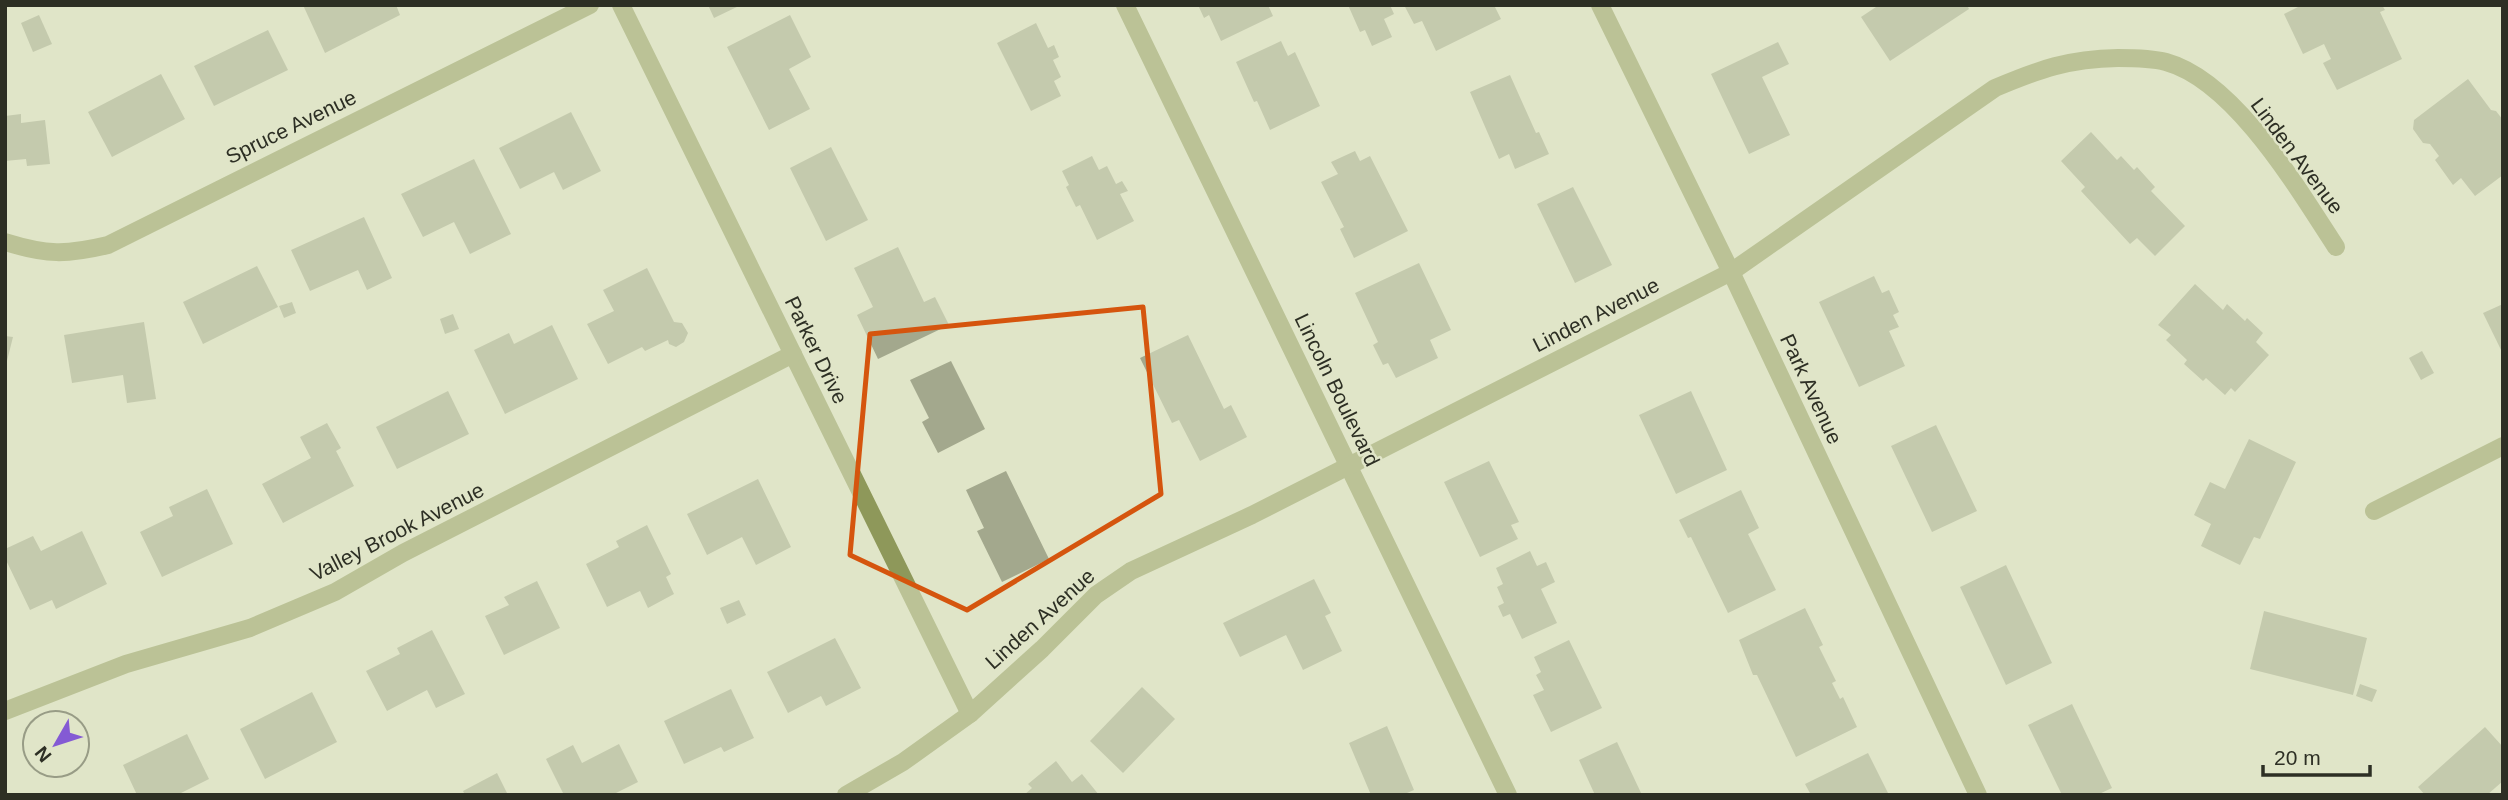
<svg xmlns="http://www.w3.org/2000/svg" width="2508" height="800" viewBox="0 0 2508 800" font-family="Helvetica,sans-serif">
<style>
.building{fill:#a3a88d}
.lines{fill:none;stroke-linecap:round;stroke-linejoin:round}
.minor{stroke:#8e985a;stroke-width:18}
.marked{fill:none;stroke:#d5550e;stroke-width:5;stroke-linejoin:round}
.labels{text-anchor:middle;stroke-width:5;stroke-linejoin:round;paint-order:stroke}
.street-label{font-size:21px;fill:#2d2f24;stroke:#e0e5c8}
</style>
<rect width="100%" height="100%" fill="#e0e5c8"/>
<g class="building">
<path d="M303,5H396L400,15L325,53Z"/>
<path d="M708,5H741L714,18Z"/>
<path d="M1198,5H1268L1273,16L1221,41L1209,15L1204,18Z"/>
<path d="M1348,5H1390L1394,14L1384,19L1392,37L1372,46L1365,30L1360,32Z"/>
<path d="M1404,5H1494L1501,19L1436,51L1422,21L1414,24Z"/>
<path d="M1879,5H1967L1969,9L1890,61L1861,17Z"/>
<path d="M2302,5H2382L2385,10L2380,12L2402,59L2337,90L2323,63L2331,59L2324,44L2303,54L2284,14Z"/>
<path d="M39,15L52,44L33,52L21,23Z"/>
<path d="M790,15L811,57L789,69L810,109L769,130L727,47Z"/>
<path d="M1036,23L1048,48L1054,45L1059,57L1053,60L1061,77L1054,81L1061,96L1031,111L997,43Z"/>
<path d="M268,30L288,70L214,106L194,66Z"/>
<path d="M1281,41L1288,56L1295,52L1320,106L1270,130L1257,101L1254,102L1236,62Z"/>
<path d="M1778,42L1789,64L1762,77L1790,135L1749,154L1711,74Z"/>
<path d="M161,74L185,119L112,157L88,112Z"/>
<path d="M1510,75L1536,133L1539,132L1549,154L1515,169L1509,154L1499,159L1470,92Z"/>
<path d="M2468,79L2491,110L2496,111L2503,120V175L2475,196L2461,178L2453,185L2435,160L2439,156L2430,144L2423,143L2413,129L2414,120Z"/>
<path d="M571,112L601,171L563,190L554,172L520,189L499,148Z"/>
<path d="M21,114V123L45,120L50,164L27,166L26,159L5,161V116Z"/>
<path d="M2091,132L2117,160L2121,156L2134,170L2137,167L2155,187L2151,191L2185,226L2155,256L2137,238L2130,244L2081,191L2085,187L2061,161Z"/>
<path d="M831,147L868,220L826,241L790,168Z"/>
<path d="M1355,151L1360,161L1370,156L1408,231L1354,258L1340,229L1344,227L1321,182L1338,174L1331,162Z"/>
<path d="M1092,156L1099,170L1107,166L1116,184L1122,181L1128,191L1120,194L1134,221L1097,240L1080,205L1076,207L1066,187L1069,185L1062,171Z"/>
<path d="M474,159L511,234L470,254L454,222L423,237L401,194Z"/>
<path d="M1573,187L1612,265L1575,283L1537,204Z"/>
<path d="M364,217L392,278L367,290L358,270L310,291L291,250Z"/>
<path d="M898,247L924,302L935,297L949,325L878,359L857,315L873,307L854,268Z"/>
<path d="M1419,263L1451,330L1430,340L1438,358L1396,378L1388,363L1383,365L1373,345L1378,342L1355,293Z"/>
<path d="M257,266L278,307L203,344L183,302Z"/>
<path d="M647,268L674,322L682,323L688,333L684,342L676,347L669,344L668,340L645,351L642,347L608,364L587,324L614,311L603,290Z"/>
<path d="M1874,276L1882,293L1889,290L1899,312L1893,315L1899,327L1889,331L1905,366L1859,387L1819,302Z"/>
<path d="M2195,284L2223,310L2227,304L2245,321L2247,318L2263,333L2256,342L2269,355L2235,392L2231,388L2225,395L2206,378L2203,381L2184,364L2187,360L2166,340L2171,335L2158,325Z"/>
<path d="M292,302L296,313L284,318L279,306Z"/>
<path d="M2503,304V354L2483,313Z"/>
<path d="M453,314L459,329L445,334L440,319Z"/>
<path d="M144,322L156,399L127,403L123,375L72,383L64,335Z"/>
<path d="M552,325L578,379L505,414L474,350L509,333L514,344Z"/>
<path d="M1188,335L1224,409L1231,405L1247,437L1200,461L1179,420L1172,423L1140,358Z"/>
<path d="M5,336L13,337L6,365L5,364Z"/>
<path d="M2422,351L2434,373L2421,380L2409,358Z"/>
<path d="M951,361L985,429L938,453L922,422L929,418L910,380Z"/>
<path d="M448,391L469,434L397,469L376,427Z"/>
<path d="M1691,391L1727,470L1676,494L1639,415Z"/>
<path d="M327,423L341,448L336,451L354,486L283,523L262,484L311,458L300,437Z"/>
<path d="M1936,425L1977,511L1932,532L1891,446Z"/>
<path d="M2249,439L2296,462L2260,539L2254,537L2240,565L2201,546L2211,524L2194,515L2210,482L2225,489Z"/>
<path d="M1489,461L1519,522L1511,525L1518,539L1480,557L1444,482Z"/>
<path d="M1006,471L1049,559L1002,582L977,531L984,528L966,490Z"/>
<path d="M758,479L791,547L756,565L742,537L707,555L687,514Z"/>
<path d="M207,489L233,544L162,577L140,532L173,516L169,507Z"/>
<path d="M1741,490L1759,528L1748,534L1776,590L1728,613L1691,537L1688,538L1679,520Z"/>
<path d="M647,525L671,574L666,577L674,594L648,608L640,591L607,607L586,564L619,547L616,541Z"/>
<path d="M82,531L107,584L56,609L52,600L30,610L5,558V549L33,536L41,551Z"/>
<path d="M1530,551L1537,566L1546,562L1555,582L1541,589L1557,623L1522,639L1510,614L1503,617L1498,606L1504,603L1497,587L1503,584L1496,568Z"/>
<path d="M2006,565L2052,663L2006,685L1960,587Z"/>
<path d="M1314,579L1331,613L1325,616L1342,651L1303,670L1286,635L1240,657L1223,623Z"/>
<path d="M537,581L560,628L504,655L485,616L509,605L504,597Z"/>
<path d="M739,600L746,615L727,624L720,608Z"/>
<path d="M1805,608L1823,645L1819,647L1836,681L1832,683L1840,699L1843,697L1857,727L1796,757L1757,675H1753L1739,640Z"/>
<path d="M2264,611L2367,638L2353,695L2250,669Z"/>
<path d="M432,630L465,694L436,708L427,690L387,711L366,671L400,654L397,648Z"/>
<path d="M835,638L861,688L826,706L821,696L788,713L767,672Z"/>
<path d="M1569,640L1602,708L1551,732L1533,695L1544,690L1536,675L1541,672L1534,657Z"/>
<path d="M2360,684L2377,690L2372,702L2356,696Z"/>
<path d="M1142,687L1175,719L1123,773L1090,741Z"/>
<path d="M731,689L754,738L724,752L721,747L684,764L664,721Z"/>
<path d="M312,692L337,742L265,779L240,729Z"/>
<path d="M2072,704L2112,788L2097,795H2062L2028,725Z"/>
<path d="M1387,726L1414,790L1407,793L1408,795H1371L1349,743Z"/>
<path d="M2485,727L2503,747V781L2487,795H2425L2418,787Z"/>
<path d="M187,734L209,779L177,795H137L123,765Z"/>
<path d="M1617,742L1642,795H1595L1579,760Z"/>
<path d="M619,744L638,782L612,795H564L546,759L573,745L582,763Z"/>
<path d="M1868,753L1889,795H1811L1805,784Z"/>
<path d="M1056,761L1072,782L1082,774L1099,795H1024L1032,788L1028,784Z"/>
<path d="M497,773L508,795H465L463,791Z"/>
</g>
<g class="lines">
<g class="minor">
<path d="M621,5L970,714"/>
<path d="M1125,5L1508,795"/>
<path d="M1600,5L1731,272L1978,795"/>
<path d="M5,242C47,255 66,255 108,245L590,5"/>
<path d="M2374,511L2503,446"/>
<path d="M5,711L126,664L250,628L335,592L403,553L793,354"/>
<path d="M846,795L903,762L970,714L1042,649L1096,595L1131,571L1252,515L1731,272L1995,88C2040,69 2068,59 2118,58C2133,58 2151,58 2166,62C2235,81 2298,189 2336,247"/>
</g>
</g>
<path d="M0 0H2508V800H0ZM1143,307L1161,494L967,610L850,555L870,334Z" fill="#e0e5c8" fill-opacity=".55" fill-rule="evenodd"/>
<path class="marked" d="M1143,307L1161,494L967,610L850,555L870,334Z"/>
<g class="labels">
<g class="street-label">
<text transform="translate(291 127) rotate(-26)" y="7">Spruce Avenue</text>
<text transform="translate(2297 156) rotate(53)" y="7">Linden Avenue</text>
<text transform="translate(1596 315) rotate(-27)" y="7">Linden Avenue</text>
<text transform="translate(816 350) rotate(64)" y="7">Parker Drive</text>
<text transform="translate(1811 389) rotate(65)" y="7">Park Avenue</text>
<text transform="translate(1337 390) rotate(64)" y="7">Lincoln Boulevard</text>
<text transform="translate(397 532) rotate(-27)" y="7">Valley Brook Avenue</text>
<text transform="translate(1040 619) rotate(-42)" y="7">Linden Avenue</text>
</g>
</g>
<rect width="2508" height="800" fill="none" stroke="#2d2f24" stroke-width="14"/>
<g transform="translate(56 744) rotate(231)"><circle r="33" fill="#e0e5c8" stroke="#989c86" stroke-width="2"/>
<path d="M0-5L12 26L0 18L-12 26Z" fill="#845ad4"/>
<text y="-10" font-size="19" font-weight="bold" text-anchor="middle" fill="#2d2f24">N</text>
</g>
<path d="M2263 765v10h107v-10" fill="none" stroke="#2d2f24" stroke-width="3.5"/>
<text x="2274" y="765" font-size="21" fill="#2d2f24" stroke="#e0e5c8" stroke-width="5" paint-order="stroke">20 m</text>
</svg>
